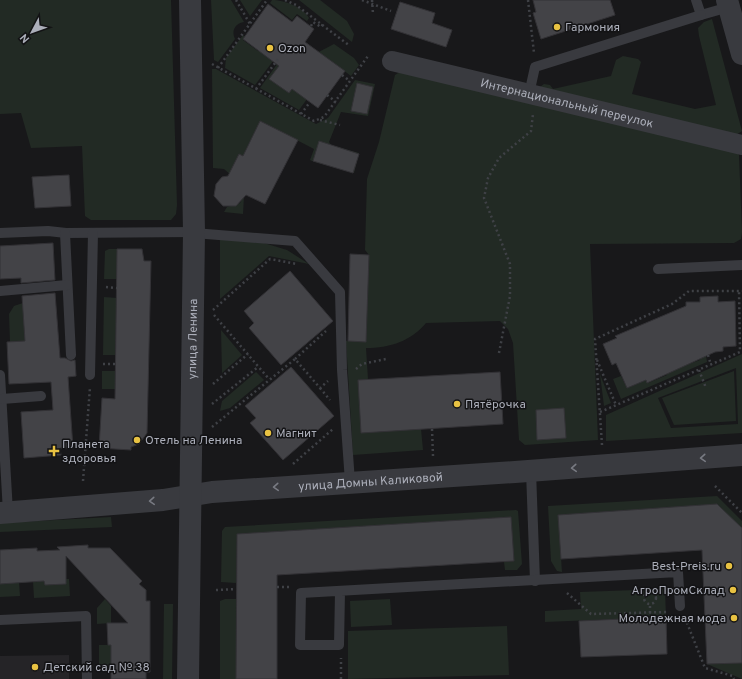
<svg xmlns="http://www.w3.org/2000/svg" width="742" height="679" viewBox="0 0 742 679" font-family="Overpass,sans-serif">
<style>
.built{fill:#252427}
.green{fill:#222a24;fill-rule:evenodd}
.building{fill:#434347;stroke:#333236}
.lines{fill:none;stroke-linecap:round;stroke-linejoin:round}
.path{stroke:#3f4146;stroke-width:2.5;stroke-dasharray:2 3;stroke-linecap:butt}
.service{stroke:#393a3f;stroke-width:10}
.minor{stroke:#393a3f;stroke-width:20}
.tertiary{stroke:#393a3f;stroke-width:22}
.oneway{stroke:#787a82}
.poi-dot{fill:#e8c242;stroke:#131315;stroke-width:1.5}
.labels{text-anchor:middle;stroke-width:3;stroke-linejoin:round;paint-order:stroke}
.poi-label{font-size:12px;fill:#abaeb9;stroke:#131315;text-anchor:start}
.street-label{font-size:12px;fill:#abaeb9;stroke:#131315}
</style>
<rect width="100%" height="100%" fill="#18181a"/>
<path class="built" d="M69,655V679H0V656Z"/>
<g class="green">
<path d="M0,0H171L177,205L176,214L171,220H91L85,216L82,146L31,148L21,113L0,114Z"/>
<path d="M211,0H231L244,22C235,23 231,31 235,39L218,62L214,60Z"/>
<path d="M240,0H262L250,16Z"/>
<path d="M272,0C284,0 303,7 309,18L307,21L297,14L292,20L270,3Z"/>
<path d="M299,0H320L347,21L354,34L352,42Z"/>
<path d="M712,19L742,131L736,135L540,87L544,84L550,85L553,89L611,76L616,60L623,56L638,59L641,62L632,94L695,109L716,105L699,36L698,28L704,22Z"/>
<path d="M243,35L245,37L243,40L258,51L261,46L276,57L255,85L225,68L226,58Z"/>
<path d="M334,44L354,58L359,65L351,76L326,57L313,55Z"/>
<path d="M280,60L282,62L270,79L289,93L292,89L307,99L299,110L260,88Z"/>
<path d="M212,69H216L316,124L328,118L355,80L375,84L368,116L341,112L329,142L331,145L359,153L354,173L312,161L310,160L314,149L260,121L243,156L239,154L231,170L232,176L224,169L213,168Z"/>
<path d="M400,72L735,151L739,155L742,232L741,239L734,243L590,244L598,440L525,445L519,440L513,343L508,329L500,321L426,323C411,341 390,348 366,348L368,379L358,380L361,433L421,429L423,450L353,455L346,341H366L369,255L365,250L367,179L379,142L395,75Z"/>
<path d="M244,196L243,214L224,212L227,207L240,203Z"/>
<path d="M220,239L264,243L287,250L309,264L269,256L220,299Z"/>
<path d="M109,249H117V279H104L105,251Z"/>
<path d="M104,297L117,298L115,355H103Z"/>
<path d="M23,303L25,341L10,342L9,314L14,306Z"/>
<path d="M221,330L242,355L222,373Z"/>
<path d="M742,354V433L606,441V415ZM736,368L738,424L671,428L658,398Z"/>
<path d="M706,356L707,362L621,399L613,379L621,376L627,388L646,380L648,383L667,375L666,372L700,360V358Z"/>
<rect x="102" y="371" width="13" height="18"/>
<path d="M734,371L736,421L674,425L662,398Z"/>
<path d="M256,372L264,380L230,408L220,411L222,401Z"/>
<path d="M600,374L611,403L604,406Z"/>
<path d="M717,496L742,521V528L717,504L558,515L562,572L557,571L551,561L548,506Z"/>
<path d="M516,510L518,511L522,564L517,570H505L504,562L514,561L511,517L237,534L236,583L221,582L222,531L225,527Z"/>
<path d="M111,517L112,527L0,532V523Z"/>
<path d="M66,579H69L70,596L34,598L33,581H44L45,585L66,584Z"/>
<path d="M19,582L20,596L0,597V584Z"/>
<path d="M665,589L666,617L545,622V611L581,609L580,592Z"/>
<path d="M105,599L111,606V623L97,624V608Z"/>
<path d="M225,599H236V679H220V601Z"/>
<path d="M390,599L392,625L351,627L350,601Z"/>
<path d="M164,604H173L172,679H163Z"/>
<path d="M507,626L509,675L348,679V631Z"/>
<path d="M99,645H111V667H104L99,664Z"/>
<path d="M742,663V679L707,664Z"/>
</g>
<g class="building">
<path d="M533,0H610L615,15L541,39L533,13L536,12Z"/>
<path d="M400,2L435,13L432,23L452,30L446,47L391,29Z"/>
<path d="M268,4L292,22L297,16L314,29L305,42L345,71L318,108L292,89L289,93L269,79L279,66L243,39Z"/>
<path d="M357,83L373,87L367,114L351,111Z"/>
<path d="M260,121L298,140L265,204L246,195L236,206H223L214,196L216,184L222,177L228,176L239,154L243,156Z"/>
<path d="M319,141L359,154L353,173L313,161Z"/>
<path d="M69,175L71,206L35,208L32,177Z"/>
<path d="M53,243L55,280L21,283V278L0,279V246Z"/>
<path d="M117,249H142L144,261H151L147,433L139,444L131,447V450L99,448L102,398L115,399Z"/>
<path d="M350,254L369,255L366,342L348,341Z"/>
<path d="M290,271L333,321L281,365L249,328L254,323L244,311Z"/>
<path d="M55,293L60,358H65L71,361L75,360L76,376L68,377L73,448H60L61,455L24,458L21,412L53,410L51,382L9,384L7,342L25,341L22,296Z"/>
<path d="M718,296V302L735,301L736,346L723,347V351L715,352L647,383L646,380L627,388L616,363L612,365L603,344L617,338L615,336L686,306V302H700V297Z"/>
<path d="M291,367L334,416L283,460L250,423L256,418L245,406Z"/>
<path d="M500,372L503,424L361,433L358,380Z"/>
<path d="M564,408L566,438L537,440L536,410Z"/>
<path d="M717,504L742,528V663L707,664L702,550L561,559L558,515Z"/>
<path d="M511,517L514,561L277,575V679H236L237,534Z"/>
<path d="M88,545V548H110L142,581L139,584L146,590V601H150V672H146V679H111V645H108L107,623H128L66,556V584L45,585L44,581L0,584V550L37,548V551L60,550L57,547Z"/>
<path d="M666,617L667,654L581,657L579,621Z"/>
</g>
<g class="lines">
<g class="path">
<path d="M236,0L250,24"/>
<path d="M285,0L296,5L350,46"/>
<path d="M362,0L391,11"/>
<path d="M372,0L373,14"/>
<path d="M528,0L534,53"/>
<path d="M311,26L313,22L321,27L323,24"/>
<path d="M212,64L314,121L324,117L368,56"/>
<path d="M218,68L267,0"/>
<path d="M342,75L350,81"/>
<path d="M256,89L278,59"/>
<path d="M327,95L336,102"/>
<path d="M301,114L310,102"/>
<path d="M320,120L340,125"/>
<path d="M106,287L117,288"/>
<path d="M213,310L270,259L297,264"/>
<path d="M214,315L269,379"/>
<path d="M499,353L510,296V264L484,198L488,178L499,158L531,131L533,114"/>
<path d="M708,355L711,365"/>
<path d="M295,359L326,331"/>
<path d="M597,360L616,405"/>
<path d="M103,364H115"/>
<path d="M356,369L362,364L386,359"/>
<path d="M699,370L706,388"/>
<path d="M213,384L248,354"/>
<path d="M320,388L330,400"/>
<path d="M212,404L258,367"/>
<path d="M600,412L740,352L739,291"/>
<path d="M212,427L295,359L320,388L328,381"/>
<path d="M432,429L433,456"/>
<path d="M602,445L595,339L672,304L689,291H742"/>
<path d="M293,464L333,429"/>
<path d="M83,481L90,387"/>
<path d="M715,486L742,513"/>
<path d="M277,587H289"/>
<path d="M216,590L236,589"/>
<circle cx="650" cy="598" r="6"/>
<path d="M567,593L591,614L668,612"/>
<path d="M650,613V604"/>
<path d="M685,618L705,668L733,676L734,679"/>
<path d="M341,679V658"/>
</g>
<g class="service">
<path d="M696,0L701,15L729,7"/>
<path d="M529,94L535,67L701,15"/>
<path d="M0,233L48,231L66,233L194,232"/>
<path d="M65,233L71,355"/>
<path d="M194,233L295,241L340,292L342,370L350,482"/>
<path d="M658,269L742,265"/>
<path d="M0,291L67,285"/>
<path d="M0,375L8,512"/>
<path d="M90,375L93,233"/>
<path d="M2,399L41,396"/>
<path d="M531,471L535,581"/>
<path d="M340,592L339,645H300L301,593L678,572L680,606"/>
<path d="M0,620L86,616L87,679"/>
</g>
<path class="minor" id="s1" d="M392,61L742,145"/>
<g class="tertiary">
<path d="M727,0L742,54"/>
<path id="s2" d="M0,513L163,500L212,492L515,472L742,455"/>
<path id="s3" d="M188,679L194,232L190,0"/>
</g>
</g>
<defs><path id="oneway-chevron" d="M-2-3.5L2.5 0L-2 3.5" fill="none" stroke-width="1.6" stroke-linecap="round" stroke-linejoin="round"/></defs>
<g class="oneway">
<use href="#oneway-chevron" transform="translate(703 458) rotate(176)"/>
<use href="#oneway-chevron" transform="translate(574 468) rotate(176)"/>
<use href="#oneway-chevron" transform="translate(276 487) rotate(176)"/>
<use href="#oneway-chevron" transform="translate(152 501) rotate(176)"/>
</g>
<g class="poi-dot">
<circle cx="557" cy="27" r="4"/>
<circle cx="270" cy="48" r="4"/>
<circle cx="457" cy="404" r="4"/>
<circle cx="268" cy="433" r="4"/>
<circle cx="137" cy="440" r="4"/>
<path d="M52 445h4v4h4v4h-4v4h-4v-4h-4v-4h4z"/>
<circle cx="729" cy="566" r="4"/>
<circle cx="733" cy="590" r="4"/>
<circle cx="734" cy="618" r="4"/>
<circle cx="35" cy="667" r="4"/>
</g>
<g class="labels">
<g class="poi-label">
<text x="565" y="31">Гармония</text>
<text x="278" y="52">Ozon</text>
<text x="465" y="408">Пятёрочка</text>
<text x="276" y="437">Магнит</text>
<text x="145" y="444">Отель на Ленина</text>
<text x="62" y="448">Планета<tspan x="62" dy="14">здоровья</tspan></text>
<text x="721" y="570" text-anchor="end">Best-Preis.ru</text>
<text x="725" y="594" text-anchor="end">АгроПромСклад</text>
<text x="726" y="622" text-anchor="end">Молодежная мода</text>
<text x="43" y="671">Детский сад № 38</text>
</g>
<g class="street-label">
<text dy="4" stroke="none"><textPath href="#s1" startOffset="180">Интернациональный переулок</textPath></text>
<text dy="4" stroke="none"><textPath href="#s3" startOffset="340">улица Ленина</textPath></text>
<text dy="4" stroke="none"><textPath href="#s2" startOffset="372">улица Домны Каликовой</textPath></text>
</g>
</g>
<g transform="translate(32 32) rotate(229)" stroke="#131315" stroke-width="3" paint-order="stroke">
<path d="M0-3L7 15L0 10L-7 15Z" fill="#abaeb9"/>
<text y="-6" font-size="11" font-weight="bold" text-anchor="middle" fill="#abaeb9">N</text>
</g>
</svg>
